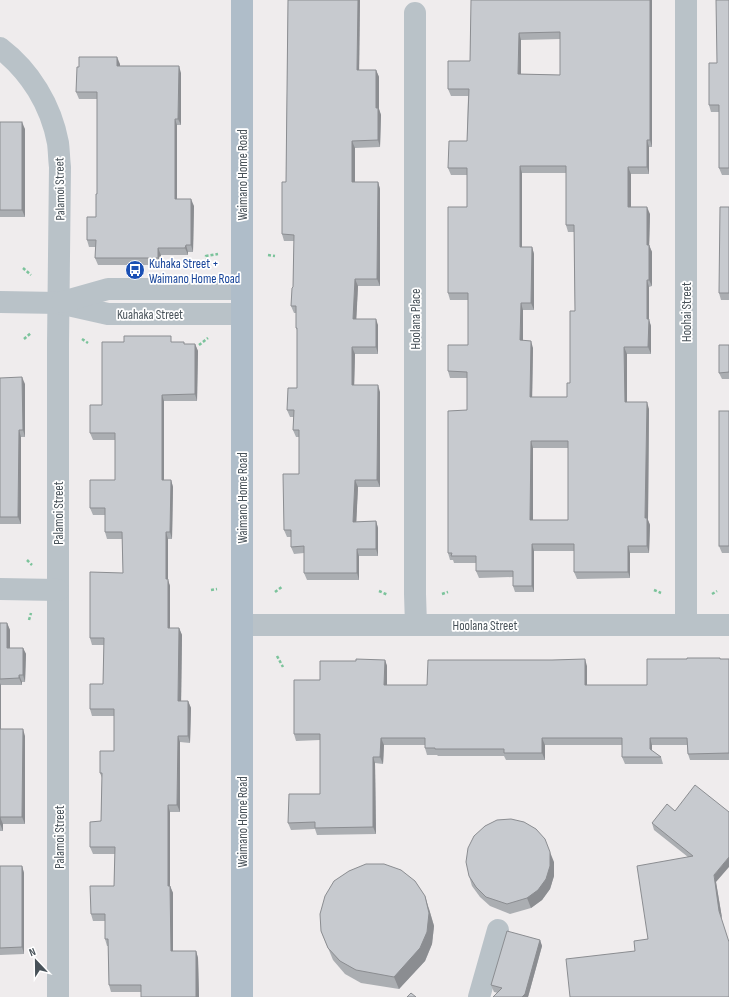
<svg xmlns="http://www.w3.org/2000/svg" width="729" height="997" viewBox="0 0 729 997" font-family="'Sofia Sans Condensed',sans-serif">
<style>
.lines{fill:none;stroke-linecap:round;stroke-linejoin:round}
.path{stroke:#7bc39b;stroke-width:2.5;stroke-dasharray:3 2;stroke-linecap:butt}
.minor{stroke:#b9c2c8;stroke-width:22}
.major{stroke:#afbdc9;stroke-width:22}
.wall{fill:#abaeb2;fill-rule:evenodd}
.shaded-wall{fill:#8b8d91}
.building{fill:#c7cacf;stroke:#8b8d91;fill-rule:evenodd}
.labels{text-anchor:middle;stroke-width:3.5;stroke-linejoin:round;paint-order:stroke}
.street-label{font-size:13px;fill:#475158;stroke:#fff}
.transit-label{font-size:13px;fill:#164399;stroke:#fff;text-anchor:start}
</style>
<rect width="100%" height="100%" fill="#efeced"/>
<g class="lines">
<g class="path">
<path d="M268,255L275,256"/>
<path d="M209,266L206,256L218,254"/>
<path d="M23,268L31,275"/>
<path d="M24,339L31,333"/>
<path d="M82,339L88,343"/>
<path d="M199,345L208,338"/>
<path d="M27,560L32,565"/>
<path d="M211,590L217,589"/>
<path d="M654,590L661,593"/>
<path d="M379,591L388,595"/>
<path d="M275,592L283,586"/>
<path d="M442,594L448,592"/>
<path d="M712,594L717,591"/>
<path d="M29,620L31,613"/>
<path d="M277,656L283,667"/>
</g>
<g class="minor">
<path d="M686,0V625"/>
<path d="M415,13V594L416,625"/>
<path d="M0,48C30,71 51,105 58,143C59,151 59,159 60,167L58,345V997"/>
<path d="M0,302L59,303L108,314H242"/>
<path d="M62,302L108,289H242"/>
<path d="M0,589L58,590"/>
<path d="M242,625H729"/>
<path d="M479,997L498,930"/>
</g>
<path class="major" d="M242,0V997"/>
</g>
<g class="wall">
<path d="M288,0H360L359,70H376L379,77V109L381,115L380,147L355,148V182H378L380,189V286H358L356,319L378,325V354H355L354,385L380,392V487H358L356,522L376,521L378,528V556H359V580H307L304,573V553L294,554L291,547V537H287L284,530L299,474V437H296L293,430L294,417H290L287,410L297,388V330L296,328V313H294L291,306L293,287L294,241H284L282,234L286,182Z"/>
<path d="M652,0V147H649V174H631V207L650,214L649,245L652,252V286L649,287V320L651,326V354H627V402L649,409L648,520L650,525L649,553H630V578L577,579L574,572V551H534V592H515L513,586V577L479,578L476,571V563H454L453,560H450L448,553L467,410V378H450L448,371L468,345V300H450L448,293L467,207V175H451L448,168L467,141L468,96H451L448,89L470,61L471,14ZM560,39V75L521,74V40ZM522,173H566V225L568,232H574L575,311L570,383L567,397H532L533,348L523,341V310H534V254L532,247H522ZM533,448H568V520H533Z"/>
<path d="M729,0V175H722L719,168V112H711L709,105Z"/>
<path d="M120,64V66L181,73V125H177V199L194,206L193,252H188V255H161V265H98L95,258L96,247H89L87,240L96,217L97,194V99H79L76,92L79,67Z"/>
<path d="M0,94V122L25,129V217H0Z"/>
<path d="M729,207V300H721L719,293Z"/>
<path d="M173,342L185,344H195L198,351L197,401H164V480H171L173,487L172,539H168V580L170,586V628H179L182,635L181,701H188L191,708L190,743L180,742V812H170V886L173,893V951H196L198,958L199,997H141V992H111L109,985L108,946H107L105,939V921H93L91,914L114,886L115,854H93L90,847L101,821L102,778L100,773L114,751V716H92L90,709L103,684L104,645H92L90,638L123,573L122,539H107L105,532V515H93L90,508L115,480V440H93L90,433L102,405Z"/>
<path d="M729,345V379H722L719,373Z"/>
<path d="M0,378L25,384V437H21V524H0Z"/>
<path d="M729,411V553H722L719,546Z"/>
<path d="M0,623H7L10,630V648H23L26,654L25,682H22V685H1V729L25,736V824H3V831H0Z"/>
<path d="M721,659H729V760H690L688,754L687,745H652V751L661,757L663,764H625L622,757V745H545V760H506L504,756H438L437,755H427L425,748V745H384L383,764L375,763L376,834L317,835L315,829L291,830L288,823L320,794V740L296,741L294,734L320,680L356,661L385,660L387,666V685H427L587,666V685H647Z"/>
<path d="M675,811L716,882L722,918L635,951L648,939L688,857L654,830L652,823Z"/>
<path d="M554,862V876L550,889L542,900L531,908L510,914L490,906L480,897L472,886L469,876Z"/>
<path d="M0,866H22L24,873V954L0,955Z"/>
<path d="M429,909L434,926L432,944L425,961L399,989L361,983L345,974L333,960L321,931Z"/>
<path d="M540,940L542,946L528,997H493L498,993L494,992L491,985Z"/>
</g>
<g class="shaded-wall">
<path d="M358,0H360L359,77L357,70Z"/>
<path d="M650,0H652V147L650,140Z"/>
<path d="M519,33L521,40V81L518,74Z"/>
<path d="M117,57L120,64V73L117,66Z"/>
<path d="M179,66L181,73V125L178,119Z"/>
<path d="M376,70L379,77V109L381,115L380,147L378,140L376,108Z"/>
<path d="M175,119L177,125V206L175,199Z"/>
<path d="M22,122L25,129V217L22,210Z"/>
<path d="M647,140L649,147V174L647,167Z"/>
<path d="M352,141L355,148V189L352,182Z"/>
<path d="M520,166L522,173V254L520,247Z"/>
<path d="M628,167L631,174V214L628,207Z"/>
<path d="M378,182L380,189V286L377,279Z"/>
<path d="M191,199L194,206L193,252L191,245Z"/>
<path d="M647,207L650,214L649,252L647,245Z"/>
<path d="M186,245L188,252V255L185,248Z"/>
<path d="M649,245L652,252V286L649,280Z"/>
<path d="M532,247L534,254V310L531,303Z"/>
<path d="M158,248L161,255V265L158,258Z"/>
<path d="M355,279L358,286L356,326L353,319Z"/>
<path d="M647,280L649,287V320L651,326V354L648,347L647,319Z"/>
<path d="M521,303L523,310V347L520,340Z"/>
<path d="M376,319L378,325V354L376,347Z"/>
<path d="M531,341L533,348L532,404L530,397Z"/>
<path d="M195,344L198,351L197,401L195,394Z"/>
<path d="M352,347L355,354L354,392L352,385Z"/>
<path d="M624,347L627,354V409L625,402Z"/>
<path d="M22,377L25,384V437L23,430Z"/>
<path d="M378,385L380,392V487L377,480Z"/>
<path d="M162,395L164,401V487L162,480Z"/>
<path d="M647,402L649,409L648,520L650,525L649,553L647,546L645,518Z"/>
<path d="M19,430L21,437V524L18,517Z"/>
<path d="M531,441L533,448V527L530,520Z"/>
<path d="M171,480L173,487L172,539L170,532Z"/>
<path d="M355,480L358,487L356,529L353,522Z"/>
<path d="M376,521L378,528V556L376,549Z"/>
<path d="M166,532L168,539V580L170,586V635L168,628L166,579Z"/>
<path d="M532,544L534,551V592L532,586Z"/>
<path d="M628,546L630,553V578L628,572Z"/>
<path d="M357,549L359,556V580L357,573Z"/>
<path d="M7,623L10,630V655L7,648Z"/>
<path d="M179,628L182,635L181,708L178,701Z"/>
<path d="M23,648L26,654L25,682L23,675Z"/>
<path d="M585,659L587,666V692L585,685Z"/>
<path d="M385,660L387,666V692L384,685Z"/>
<path d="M19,675L22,682V685L19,678Z"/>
<path d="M0,683L1,685V736L0,734Z"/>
<path d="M188,701L191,708L190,743L188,736Z"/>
<path d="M23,729L25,736V824L22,817Z"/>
<path d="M178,736L180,742V812L177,805Z"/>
<path d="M381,738L384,745L383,764L380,757Z"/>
<path d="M542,738L545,745V760L542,753Z"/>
<path d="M650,738L652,745V755L650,749Z"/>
<path d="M373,757L375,763L376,834L373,827Z"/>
<path d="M168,805L170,812V893L168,886Z"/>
<path d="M0,817L3,824V831L0,824Z"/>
<path d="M550,852L554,862V876L550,889L542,900L531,908L527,898Z"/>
<path d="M729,857V867L716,882L722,918L719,911L714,875Z"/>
<path d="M22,866L24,873V954L22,947Z"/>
<path d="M170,886L173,893V958L171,951Z"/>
<path d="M425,896L429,909L434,926L432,944L425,961L399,989L394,977Z"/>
<path d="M540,940L542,946L528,997H522Z"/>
<path d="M196,951L198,958L199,997H196Z"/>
</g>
<g class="building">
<path d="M288,0H358L357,70H376V108H378V140L352,141V182H378L377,279H355L353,319H376V347H352V385H378L377,480H355L353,522L376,521V549H357V573H304V546L291,547V530H284L283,474H299V430H293L294,410H287L288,388H297V328H296V306H291L292,288L293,287L294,235L282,234V182H286Z"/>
<path d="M471,0H650V140H647V167H628V207H647V245H649V280H647V319H649L648,347H624L625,402H647L645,518H647V546H628V572H574V544H532V586H513V571H476V556H451L452,553H448V411L467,410V372L448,371V345H468V293H448V207H467V168H448L449,141H467L469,89H448V61H470ZM560,32V75L518,74L519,33ZM520,166H566V225H574L575,311H570V383H567V397H530L531,341L520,340L521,303H531L532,247H520ZM531,441H568V520H530Z"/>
<path d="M716,0H729V168H719V105H709V63H717Z"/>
<path d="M79,57H117V66H179L178,119H175V199H191V245H186L185,248H158V258H95L96,240H87V217H96V194H97V92H76L77,67H79Z"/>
<rect x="0" y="122" width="22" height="88"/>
<path d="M720,207H729V293H719Z"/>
<path d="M124,336H171V342H184V344H195V394L162,395V480H171L170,532H166V579H168V628H179L178,701H188V736H178L177,805H168V886H170L171,951H196V997H141V985H109L108,939H105V914H91L90,886H114L115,847H90V822L101,821L102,773H100V751H114V709H90V684H103L104,638H90V572L123,573L122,532H105V508H90V480H115V433H90V405H102V342H124Z"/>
<path d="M719,345H729V372L719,373Z"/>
<path d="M22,377L23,430H19L18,517H0V378Z"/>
<rect x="719" y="411" width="10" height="135"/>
<path d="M0,623H7V648H23V675H19V678L0,679Z"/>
<path d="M687,658H720V659H729V753L688,754L687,738H650V749L661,757H622V738H542V753H504V749H435V748H425V738H381L380,757H373V827L315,828V822L288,823L289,794H320V734H294V680H320V661H356V659L385,660L384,685H427L428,660H552L585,659V685H647V659H687Z"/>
<path d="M0,729H23L22,817H0V824Z"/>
<path d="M695,785L729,812V857L714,875L719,911L729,942V997H570L566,959L635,951L634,941L648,939L637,866L693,856L652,823L667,804L675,811Z"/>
<path d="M511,819L524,822L536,829L545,839L550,852V866L546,879L538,890L527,898L507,904L486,897L476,887L469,876L466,862L468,848L474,836L485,826L497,820Z"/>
<path d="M366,864H384L401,870L415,881L425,896L429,913L427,932L420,948L394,977L356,970L340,961L328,948L321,931L320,914L325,896L334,881L349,871Z"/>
<path d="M0,866H22V947L0,948Z"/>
<path d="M507,931L540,940L525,994L522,997H493L502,988L491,985Z"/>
<path d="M411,993L416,997H407Z"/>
</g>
<defs>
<g id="bus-disc" transform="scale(1)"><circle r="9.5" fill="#1a4fb4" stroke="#fff"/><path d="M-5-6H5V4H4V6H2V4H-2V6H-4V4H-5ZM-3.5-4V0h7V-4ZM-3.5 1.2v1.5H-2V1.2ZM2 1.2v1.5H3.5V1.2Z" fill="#fff"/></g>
</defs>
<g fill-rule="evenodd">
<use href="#bus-disc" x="135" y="270"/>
</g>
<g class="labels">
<g class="street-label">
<text transform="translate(242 175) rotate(-90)" y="5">Waimano Home Road</text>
<text transform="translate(59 189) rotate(-91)" y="5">Palamoi Street</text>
<text transform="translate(686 312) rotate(-90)" y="5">Hoohai Street</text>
<text x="150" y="319">Kuahaka Street</text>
<text transform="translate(415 319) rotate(-90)" y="5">Hoolana Place</text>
<text transform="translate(242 498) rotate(-90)" y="5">Waimano Home Road</text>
<text transform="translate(58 513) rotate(-90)" y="5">Palamoi Street</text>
<text x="485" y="630">Hoolana Street</text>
<text transform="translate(242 822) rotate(-90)" y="5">Waimano Home Road</text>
<text transform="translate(59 837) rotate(-90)" y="5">Palamoi Street</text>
</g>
<g class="transit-label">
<text x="149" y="268">Kuhaka Street +<tspan x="149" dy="15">Waimano Home Road</tspan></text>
</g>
</g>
<g transform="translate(36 961) rotate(338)" stroke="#ffffff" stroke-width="3" paint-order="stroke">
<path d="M0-3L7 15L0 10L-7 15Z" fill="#475158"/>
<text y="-6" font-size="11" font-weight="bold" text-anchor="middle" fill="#475158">N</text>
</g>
</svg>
